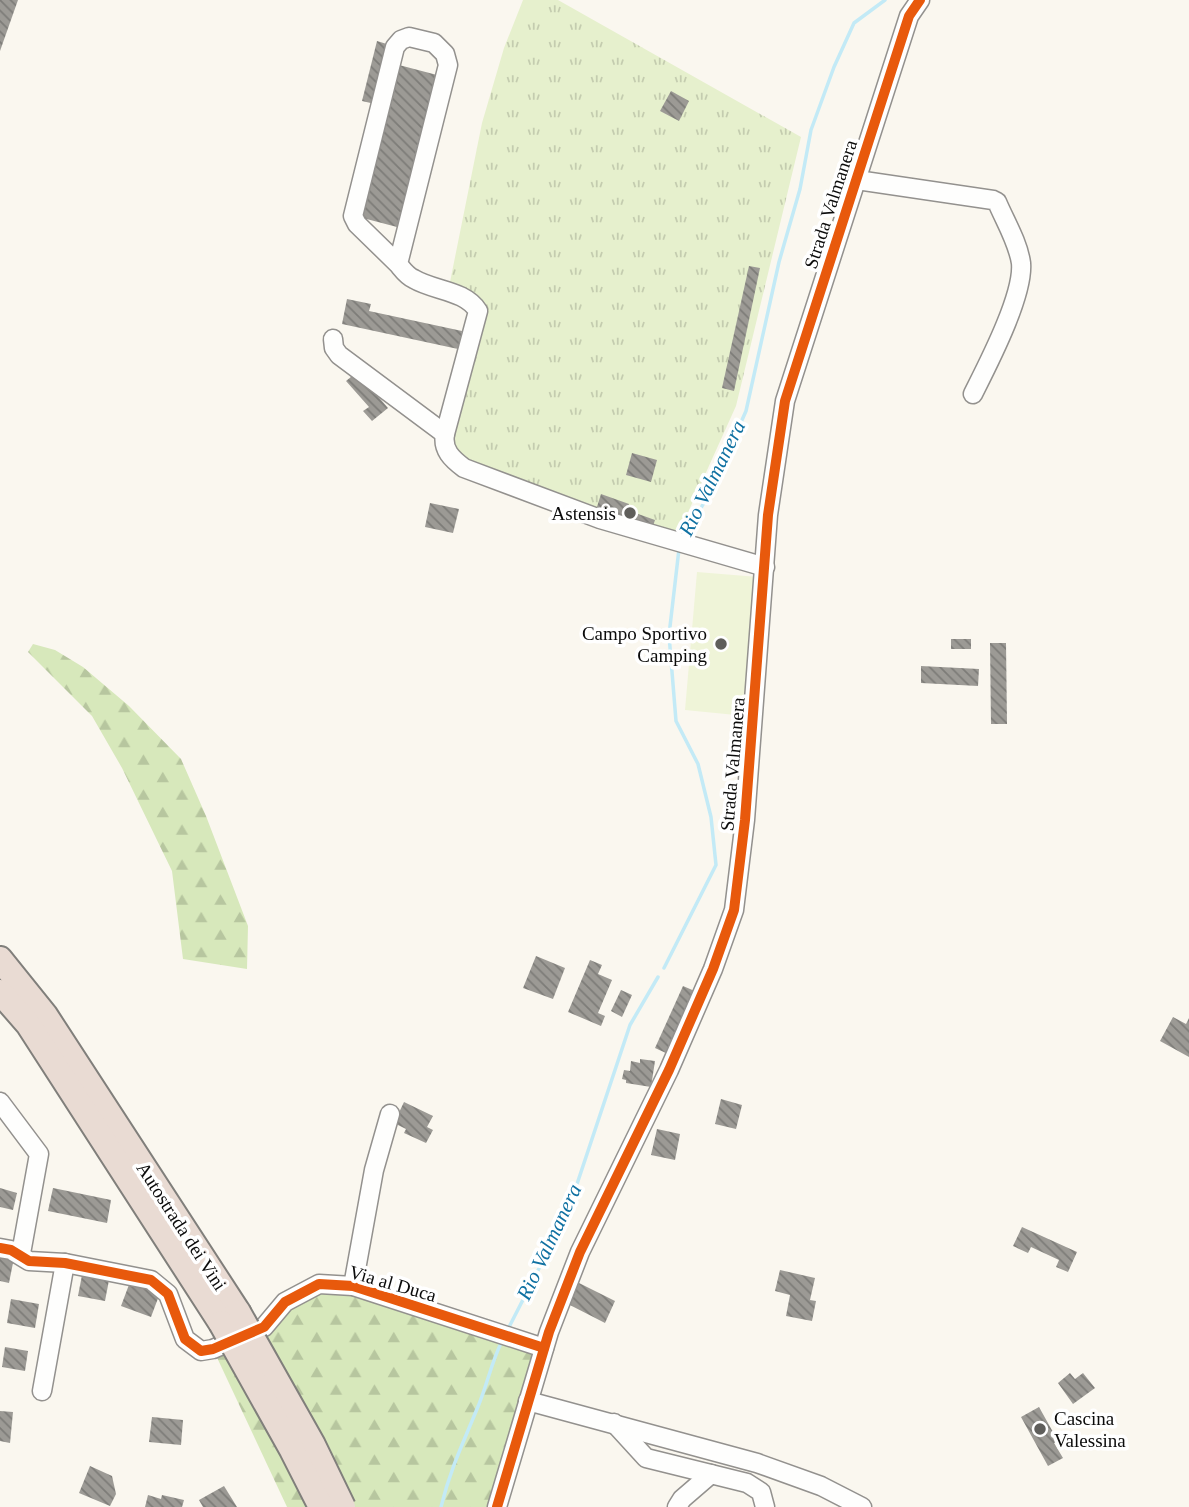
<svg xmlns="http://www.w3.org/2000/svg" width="1189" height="1507" viewBox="0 0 1189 1507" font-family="Georgia,serif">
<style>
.forest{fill:url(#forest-firs)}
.park{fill:url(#park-tufts)}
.pitch{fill:#eff4d8}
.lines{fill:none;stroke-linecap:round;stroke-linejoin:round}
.stream{stroke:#c3eaf6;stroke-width:3.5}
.building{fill:url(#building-back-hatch)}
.minor-casing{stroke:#93918e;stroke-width:21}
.highway-casing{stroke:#807f7b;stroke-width:28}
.minor{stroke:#fefefd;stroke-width:18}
.highway{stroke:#e9dbd3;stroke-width:24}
.highway-bridge-casing{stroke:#807f7b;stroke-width:28;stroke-linecap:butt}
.highway-bridge{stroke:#e9dbd3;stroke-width:24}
.cycleway-casing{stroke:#fff;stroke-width:15}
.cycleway{stroke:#e8590c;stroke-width:10}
.poi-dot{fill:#5f5e5b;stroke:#fff;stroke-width:2.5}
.labels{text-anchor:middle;stroke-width:7;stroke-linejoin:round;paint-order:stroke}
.street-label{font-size:19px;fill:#0b0b0b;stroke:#fff}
.poi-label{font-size:19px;fill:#0b0b0b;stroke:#fff;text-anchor:end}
.water-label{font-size:21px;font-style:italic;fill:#1071a2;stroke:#fff}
</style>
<defs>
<pattern id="forest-firs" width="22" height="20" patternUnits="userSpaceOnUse" patternTransform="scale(1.75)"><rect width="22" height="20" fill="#d7e8bb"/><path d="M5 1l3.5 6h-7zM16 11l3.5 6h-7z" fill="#b7c69f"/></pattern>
<pattern id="park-tufts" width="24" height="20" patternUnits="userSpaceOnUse" patternTransform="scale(1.75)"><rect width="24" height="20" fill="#e6f0cd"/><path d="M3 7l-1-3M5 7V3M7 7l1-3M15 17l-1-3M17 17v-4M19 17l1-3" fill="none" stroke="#c4ccaf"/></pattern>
<pattern id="building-back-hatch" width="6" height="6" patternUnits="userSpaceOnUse" patternTransform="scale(1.75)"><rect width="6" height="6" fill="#9c9a95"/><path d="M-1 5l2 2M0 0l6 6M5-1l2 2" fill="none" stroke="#7d7c78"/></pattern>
</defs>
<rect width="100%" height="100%" fill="#faf7ef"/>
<g class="forest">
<path d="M33,644L55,650L83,667L129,706L181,759L206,816L248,926L247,969L183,959L172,871L122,768L92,716L28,652Z"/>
<path d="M319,1284L544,1348L496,1507H287L213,1349Z"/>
</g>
<path class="park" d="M523,0H558L801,137L736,406L676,539L467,465L446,441L483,301L449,287L482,123L504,48Z"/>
<path class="pitch" d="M697,572L758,577L746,716L685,710Z"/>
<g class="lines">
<g class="stream">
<path d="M685,536L710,492L746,411L779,262L800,189L811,130L834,67L854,23L885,0"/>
<path d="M664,968L716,865L711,817L698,764L676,721L669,635L679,549"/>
<path d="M507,1331L551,1245L577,1184L630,1025L658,977"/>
<path d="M441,1507C450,1470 463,1443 477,1409C487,1386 491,1363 502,1341"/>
</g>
</g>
<g class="building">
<path d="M0,0H18L0,51Z"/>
<path d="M377,41L390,45L375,104L362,101Z"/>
<path d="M399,65L437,75L397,227L359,217Z"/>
<path d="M671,91L689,101L679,121L660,111Z"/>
<path d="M749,266L760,268L734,391L722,388Z"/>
<path d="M347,299L371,304L369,311L462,331L458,349L342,324Z"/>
<path d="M357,372L388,408L372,421L363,411L369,407L346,381Z"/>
<path d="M632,453L657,460L651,482L626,475Z"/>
<path d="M601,494L629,504L627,510L655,520L652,529L596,510Z"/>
<path d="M430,503L459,509L453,533L425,527Z"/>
<rect x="951" y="639" width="20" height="10"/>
<path d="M990,643H1006L1007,724H991Z"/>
<path d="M921,666L979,669L978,686L921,683Z"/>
<path d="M536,956L565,968L553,999L523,988Z"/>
<path d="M590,960L602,965L598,974L612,980L598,1013L605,1016L601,1026L568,1012Z"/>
<path d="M683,986L697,992L668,1054L655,1048Z"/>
<path d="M621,990L632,995L622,1017L611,1011Z"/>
<path d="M1173,1017L1186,1024L1189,1018V1057L1160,1041Z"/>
<path d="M640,1059L655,1061L651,1087L626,1083V1080L622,1079L624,1070L630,1071L631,1061L640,1063Z"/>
<path d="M721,1099L742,1105L736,1129L715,1124Z"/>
<path d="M404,1102L433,1116L427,1127L433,1130L426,1143L404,1133L406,1129L394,1123Z"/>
<path d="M657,1129L680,1134L675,1160L651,1155Z"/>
<path d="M0,1188L17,1193L13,1210L0,1207Z"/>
<path d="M53,1188L111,1200L107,1223L48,1211Z"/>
<path d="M1022,1227L1077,1252L1068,1272L1056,1267L1059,1260L1031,1247L1028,1253L1013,1246Z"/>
<path d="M0,1255L14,1258L9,1283L0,1281Z"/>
<path d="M780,1270L815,1278L810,1300L816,1301L812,1321L786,1316L790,1295L775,1291Z"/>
<path d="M82,1275L109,1280L105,1301L78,1296Z"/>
<path d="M575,1281L615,1301L605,1323L566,1303Z"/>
<path d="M130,1282L160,1293L151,1317L121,1306Z"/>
<path d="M11,1299L39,1304L35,1328L7,1323Z"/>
<path d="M5,1347L28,1351L25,1371L2,1367Z"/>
<path d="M1070,1373L1075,1379L1083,1373L1095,1388L1073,1404L1058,1383Z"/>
<path d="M1039,1407L1058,1441L1054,1443L1063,1458L1048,1466L1021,1417Z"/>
<path d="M0,1411L13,1412L10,1443L0,1441Z"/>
<path d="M152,1417L183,1420L181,1445L149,1442Z"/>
<path d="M90,1466L112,1476L116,1494L110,1506L79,1493Z"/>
<path d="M224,1486L237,1507H203L199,1500Z"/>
<path d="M148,1495L161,1499L162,1495L184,1500L182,1507H145Z"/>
</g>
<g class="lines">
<g class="minor-casing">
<g id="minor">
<path d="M857,180L993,200L997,202C1005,221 1018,242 1021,263C1024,295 988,364 973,394"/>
<path d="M398,264L357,224L353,216L395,47L401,40L409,37L434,43L445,54L448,65L398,264C403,270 407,276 414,279C434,291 465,290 478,311L445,434C442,450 452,459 464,468L600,519L765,567"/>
<path d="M333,339L334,348L339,355L445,434"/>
<path d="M0,1102L39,1154L22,1248L19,1254"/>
<path d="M0,1248L11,1250L29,1261L65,1263L151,1280L168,1294L185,1339L201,1351L213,1349L264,1327L285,1302L319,1284L353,1286L544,1348"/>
<path d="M353,1286L374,1170L390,1114"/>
<path d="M42,1391L65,1263"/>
<path d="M528,1401L757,1463L821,1486L862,1507"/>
<path d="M614,1423L646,1458L747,1483L761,1492L765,1507"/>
<path d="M497,1507L549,1332L580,1252L669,1070L713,969L734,910L745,820L768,515L785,401L909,16L920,0"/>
<path d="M677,1507L682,1499L711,1474"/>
</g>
</g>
<g class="highway-casing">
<g id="highway">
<path d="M0,959L45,1015L238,1312"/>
<path d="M0,992L28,1024L221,1323"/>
</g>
</g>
<use href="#minor" class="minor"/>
<use href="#highway" class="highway"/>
<g class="highway-bridge-casing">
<g id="highway-bridge">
<path d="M238,1312L313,1445L343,1507"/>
<path d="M221,1323L292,1450L321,1507"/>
</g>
</g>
<use href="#highway-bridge" class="highway-bridge"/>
<g class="cycleway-casing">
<g id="cycleway">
<path d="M0,1248L11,1250L29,1261L65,1263L151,1280L168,1294L185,1339L201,1351L213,1349L264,1327L285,1302L319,1284L353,1286L544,1348"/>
<path d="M497,1507L549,1332L580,1252L669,1070L713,969L734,910L745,820L768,515L785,401L909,16L920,0"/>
</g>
</g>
<use href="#cycleway" class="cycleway"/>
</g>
<g class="poi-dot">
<circle cx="630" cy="513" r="7"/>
<circle cx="721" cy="644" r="7"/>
<circle cx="1040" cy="1429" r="7"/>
</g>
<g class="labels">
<g class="street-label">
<text transform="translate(830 204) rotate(-72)" y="7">Strada Valmanera</text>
<text transform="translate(732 764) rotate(-85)" y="7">Strada Valmanera</text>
<text transform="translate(182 1226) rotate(57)" y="7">Autostrada dei Vini</text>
<text transform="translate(393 1283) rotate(16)" y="7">Via al Duca</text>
</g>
<g class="poi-label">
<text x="616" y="520">Astensis</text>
<text x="707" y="640">Campo Sportivo<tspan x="707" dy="22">Camping</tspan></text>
<text x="1054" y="1425" text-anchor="start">Cascina<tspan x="1054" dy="22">Valessina</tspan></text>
</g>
<g class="water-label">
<text transform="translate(712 478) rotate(-64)" y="7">Rio Valmanera</text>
<text transform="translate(549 1242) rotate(-65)" y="7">Rio Valmanera</text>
</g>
</g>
</svg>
